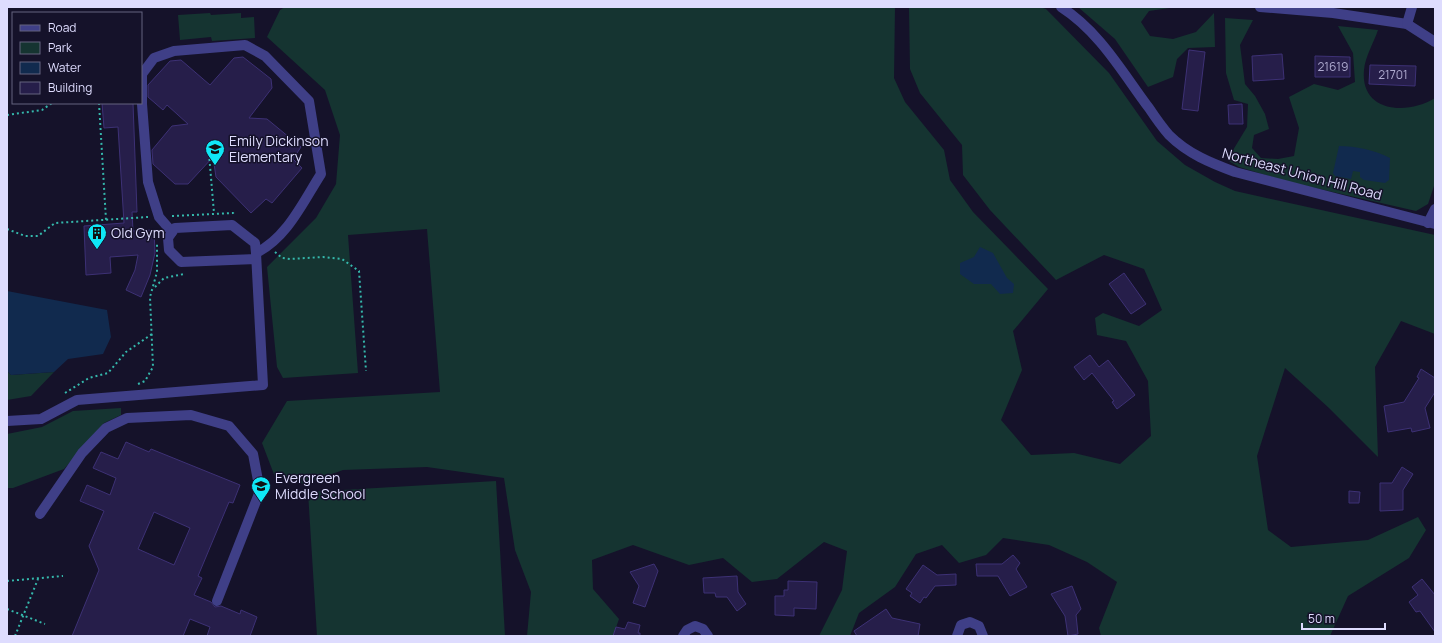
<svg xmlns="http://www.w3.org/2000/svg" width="1442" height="643" viewBox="0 0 1442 643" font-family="Manrope,sans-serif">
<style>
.green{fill:#153431}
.water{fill:#112a4e}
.building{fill:#261e4a;stroke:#3d3175;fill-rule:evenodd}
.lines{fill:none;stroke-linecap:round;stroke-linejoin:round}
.path{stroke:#35b8ac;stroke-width:2;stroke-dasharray:2 3;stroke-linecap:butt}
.minor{stroke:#3f3f87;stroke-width:10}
.labels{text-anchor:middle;stroke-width:3;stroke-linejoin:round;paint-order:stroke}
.number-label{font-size:12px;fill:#b0acd1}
.poi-label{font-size:14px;fill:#dedcfe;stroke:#15122a;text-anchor:start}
.street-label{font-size:14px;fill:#dedcfe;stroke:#15122a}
</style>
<rect width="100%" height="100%" fill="#15122a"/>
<g class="green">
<path d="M285,7H895L894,78L905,102L944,150L950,180L973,212L1048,289L1013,331L1022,370L1001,420L1031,455L1074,453L1120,464L1151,436L1148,381L1126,341L1097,335L1095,318L1103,313L1139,326L1162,310L1144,269L1104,255L1056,280L990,210L963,175L962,145L920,93L910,69L909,7H1040L1046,9L1109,73L1157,141L1185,165L1215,182L1235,191L1435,235V334L1401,321L1375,367L1378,457L1329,408L1285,368L1257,456L1268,530L1291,547L1368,540L1418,517L1426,530L1409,558L1348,596L1330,636H1101L1099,628L1117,582L1087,562L1049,545L1003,538L986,555L959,563L942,545L916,554L895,587L859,613L850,636H819L842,590L847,551L824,542L777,579L752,582L723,558L689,565L633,545L592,560L593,589L619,619L613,636H527L531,592L515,550L504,478L427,467L343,470L304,484L275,477L262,443L287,401L440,392L427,229L348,235L358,373L283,378L277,367L267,267L316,218L336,184L340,135L325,90L267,37L280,10Z"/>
<path d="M1078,7H1176L1149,11L1141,22L1150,36L1173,39L1196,32L1214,13L1215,47L1188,48L1177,59L1173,77L1148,87L1115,39Z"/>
<path d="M210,13L211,15L241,13V18L254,17L255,38L212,41L211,37L180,40L178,15Z"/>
<path d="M1225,18L1253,20L1240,45L1245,84L1255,96L1265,114L1269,129L1254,135L1252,148L1261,158L1278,159L1294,156L1299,128L1289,97L1314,84L1338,90L1355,82L1353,53L1338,26L1378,30C1374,42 1365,57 1364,70C1360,113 1408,115 1435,98V183L1428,204L1416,211L1289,182L1239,167L1227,160L1247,127L1248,104L1234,100L1226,73Z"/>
<path d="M7,371L11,375L54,372L31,396L7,400Z"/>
<path d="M121,408V415L104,423L64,469L13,488H7V434L42,427L73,411Z"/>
<path d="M496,481L505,636H317L308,492Z"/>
</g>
<g class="water">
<path d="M1339,146C1355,146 1375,150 1390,158L1389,180L1385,183L1364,180L1360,177V172L1353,171L1351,179L1335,176L1333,173Z"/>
<path d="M980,247L993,253L1007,278L1014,284L1013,293L1000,294L991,284H974L960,274V263L974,257Z"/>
<path d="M7,291L107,310L111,337L103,354L68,359L54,372L11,375L7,371Z"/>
</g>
<g class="building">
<path d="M1189,50L1205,52L1198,111L1182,109Z"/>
<path d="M1282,54L1284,79L1253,81L1252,56Z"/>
<path d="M1315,56L1350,57V77H1315Z"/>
<path d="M243,57L271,79L272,88L249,118L267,119L301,147L293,159L302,168L272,203L266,199L251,213L216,177L213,157L188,184H175L153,164L152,150L172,126L188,124L167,105L163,110L148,97V85L170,61L181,60L210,85L234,58Z"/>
<path d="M1370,65L1416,66L1415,86L1369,84Z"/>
<path d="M102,103H133L137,212H132L133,231L154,230L155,253L150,275L141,297L126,290L135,270L138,255L110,257L111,273L86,275L84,226L124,223L118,127L104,128Z"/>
<path d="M1242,104L1243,124H1229L1228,105Z"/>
<path d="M1124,273L1146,304L1131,314L1109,284Z"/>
<path d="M1090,355L1099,367L1108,360L1135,395L1117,409L1112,402L1114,401L1092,373L1084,380L1074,367Z"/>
<path d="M1421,369L1435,378V392L1425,408L1430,428L1412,432L1411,428L1388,432L1384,406L1404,402L1419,378L1417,377Z"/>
<path d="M126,442L149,452L151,449L240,485L233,503L229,502L198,576L202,578L194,595L211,602L215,607L221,606L240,614L241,610L257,617L250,636H207L210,627L190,619L183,636H72L99,570L89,546L104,511L80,501L87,485L110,495L116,478L93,468L101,452L118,459ZM154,512L190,528L174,565L138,549Z"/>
<path d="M1402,467L1413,474L1403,490V510L1380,511V483H1392Z"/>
<path d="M1349,491L1360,492L1359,503H1349Z"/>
<path d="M1013,555L1020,563L1016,569L1027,587L1010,596L998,576H977L976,564H1002Z"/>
<path d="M654,564L658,571L645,607L633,603L639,586L630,572Z"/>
<path d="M923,565L937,575L956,574V585L935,586L926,598L924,597L920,603L910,596L912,593L906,589Z"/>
<path d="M737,576L738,592L746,604L737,611L727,597H716L715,593H704L703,578Z"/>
<path d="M1422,579L1435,595V632L1420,611L1416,612L1409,602L1418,595L1412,587Z"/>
<path d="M788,581L817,582L816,609L794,608V616L775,615V596H784V590H788Z"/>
<path d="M1072,586L1081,609L1076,615L1078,634L1068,636L1065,616L1051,594Z"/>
<path d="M886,609L892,618L920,624L918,636H857L854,631Z"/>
<path d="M628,622L640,625L638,633H640V636H613L616,627L625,629Z"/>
</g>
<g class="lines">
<g class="path">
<path d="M99,103L106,220"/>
<path d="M7,115L42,110L52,103"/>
<path d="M209,154L214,213"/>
<path d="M172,216L233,213L235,215"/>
<path d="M7,229L25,236H38L55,223L148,217"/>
<path d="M275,252L282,258L290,259L323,257L342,259L359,271L366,371"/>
<path d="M155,287L164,278L184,274"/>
<path d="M138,384L145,381L153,367L150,297L157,272V244"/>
<path d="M65,393L89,378L108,373L126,352L152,334"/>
<path d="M7,581L63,576"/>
<path d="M7,609L45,624"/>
<path d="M15,636L38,579"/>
</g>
<g class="minor">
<path d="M1061,7C1100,32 1122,72 1149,108C1155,117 1162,127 1169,135C1188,154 1211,163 1235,172L1435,224"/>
<path d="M1260,7L1333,13L1407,24L1435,42"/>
<path d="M1407,24L1412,7"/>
<path d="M1428,223L1435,209"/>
<path d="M172,232L159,217L148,182L142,104V74L154,58L174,51L245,45L265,56L309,101L321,174C303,202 287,238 256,253"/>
<path d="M7,421L41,419L77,400L263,385L256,253L255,243L232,225L175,228L168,238L169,250L181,262L256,259"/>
<path d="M40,514L82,453L106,428L127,418L191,415L229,426L253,454L260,491L217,601"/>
<path d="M683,636L687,630L695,626L703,629L708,636"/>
<path d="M957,636L961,625L970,622L979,626L983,636"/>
</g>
</g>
<defs>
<g id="school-pin" transform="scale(1)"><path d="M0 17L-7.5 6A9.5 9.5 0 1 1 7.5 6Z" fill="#0fe7f6" stroke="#15122a"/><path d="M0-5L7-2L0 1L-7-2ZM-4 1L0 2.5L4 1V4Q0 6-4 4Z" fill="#111"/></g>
<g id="building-pin" transform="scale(1)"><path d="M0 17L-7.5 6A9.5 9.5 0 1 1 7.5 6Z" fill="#0fe7f6" stroke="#15122a"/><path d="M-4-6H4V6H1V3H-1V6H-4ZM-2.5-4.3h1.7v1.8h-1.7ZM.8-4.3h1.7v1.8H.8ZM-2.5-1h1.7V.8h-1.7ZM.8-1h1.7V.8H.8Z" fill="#111"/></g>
</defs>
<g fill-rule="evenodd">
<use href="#school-pin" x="215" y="149"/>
<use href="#building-pin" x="97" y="233"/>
<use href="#school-pin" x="261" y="486"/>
</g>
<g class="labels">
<g class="number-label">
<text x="1333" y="71">21619</text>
<text x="1393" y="79">21701</text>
</g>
<g class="poi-label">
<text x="229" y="146">Emily Dickinson<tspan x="229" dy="16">Elementary</tspan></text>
<text x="111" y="238">Old Gym</text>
<text x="275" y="483">Evergreen<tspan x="275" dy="16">Middle School</tspan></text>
</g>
<g class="street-label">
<text transform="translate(1302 174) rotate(15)" y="5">Northeast Union Hill Road</text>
</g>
</g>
<rect width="1442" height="643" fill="none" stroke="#dedcfe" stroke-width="16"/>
<rect x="12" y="12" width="130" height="92" fill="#15122a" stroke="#65637f"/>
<rect x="20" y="25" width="20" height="6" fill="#3f3f87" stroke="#65637f"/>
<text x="48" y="32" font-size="12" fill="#dedcfe">Road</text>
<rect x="20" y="42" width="20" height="12" fill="#153431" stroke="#65637f"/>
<text x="48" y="52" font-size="12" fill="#dedcfe">Park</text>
<rect x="20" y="62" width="20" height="12" fill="#112a4e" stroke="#65637f"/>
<text x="48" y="72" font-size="12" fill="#dedcfe">Water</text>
<rect x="20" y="82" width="20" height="12" fill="#261e4a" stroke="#65637f"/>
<text x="48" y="92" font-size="12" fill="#dedcfe">Building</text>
<path d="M1302 623v6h83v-6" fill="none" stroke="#dedcfe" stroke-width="2"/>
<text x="1308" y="623" font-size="12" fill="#dedcfe" stroke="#15122a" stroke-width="3" paint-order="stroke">50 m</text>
</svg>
